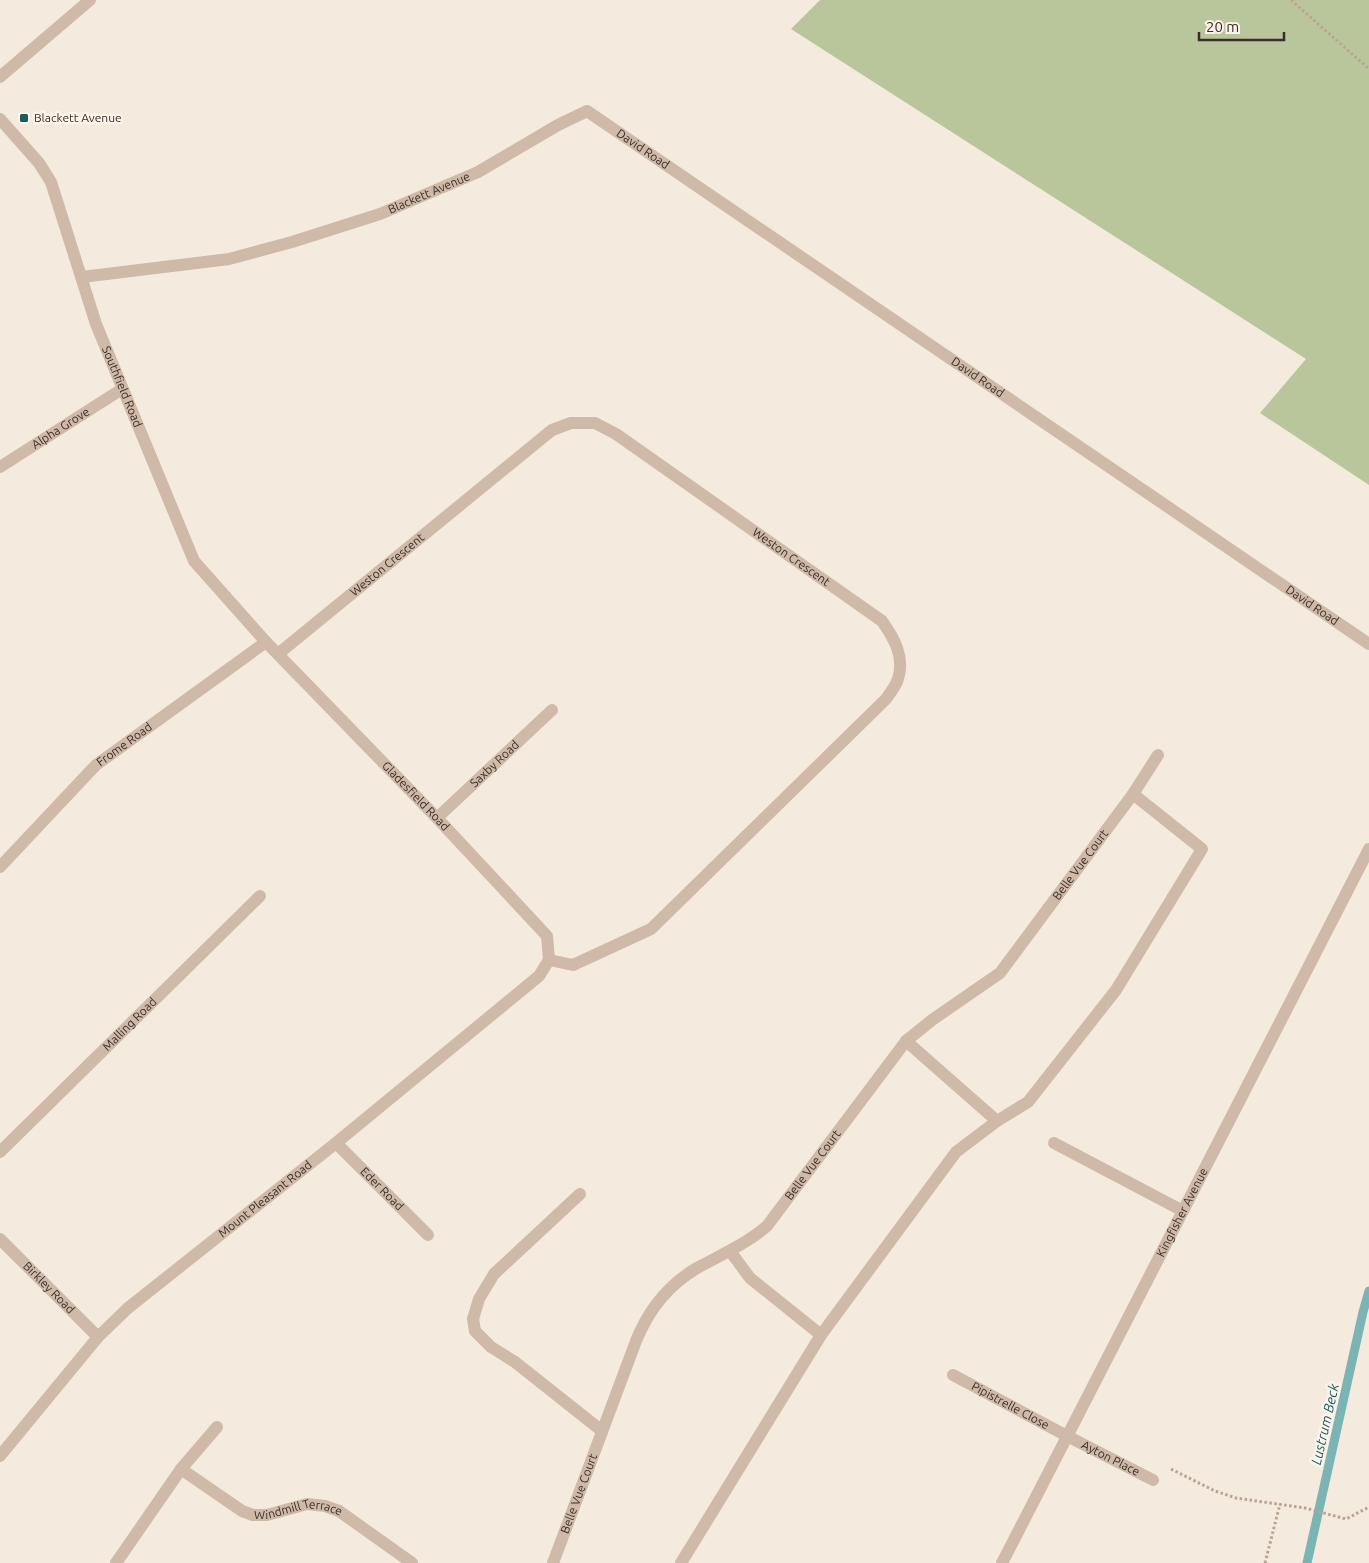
<svg xmlns="http://www.w3.org/2000/svg" width="1369" height="1563" viewBox="0 0 1369 1563" font-family="Ubuntu,sans-serif">
<style>
.green{fill:#b9c69c}
.lines{fill:none;stroke-linecap:round;stroke-linejoin:round}
.stream{stroke:#7ab4b5;stroke-width:9}
.path{stroke:#bba392;stroke-width:3;stroke-dasharray:2.5 2.5;stroke-linecap:butt}
.service{stroke:#cfb9a8;stroke-width:12}
.minor{stroke:#cfb9a8;stroke-width:12}
.poi-dot{fill:#1a5d61;stroke:#fcf4eb;stroke-width:2}
.labels{text-anchor:middle;stroke-width:5;stroke-linejoin:round;paint-order:stroke}
.poi-label{font-size:12px;fill:#3b2e29;stroke:#fcf4eb;text-anchor:start}
.street-label{font-size:12px;fill:#3b2e29;stroke:#fcf4eb}
.water-label{font-size:14px;font-style:italic;fill:#1a5d61;stroke:#fcf4eb}
</style>
<rect width="100%" height="100%" fill="#f5eade"/>
<path class="green" d="M820,0H1369V485L1260,413L1306,359L791,29Z"/>
<g class="lines">
<path class="stream" d="M1307,1563L1363,1312L1369,1291"/>
<g class="path">
<path d="M1291,0L1369,69"/>
<path d="M1171,1469L1215,1491L1236,1498L1305,1508L1346,1519L1369,1507"/>
<path d="M1265,1563L1280,1504"/>
</g>
<g class="service">
<path d="M906,1041L997,1121L1028,1102L1116,990L1202,849L1133,794"/>
<path d="M1054,1143L1183,1211"/>
<path d="M730,1251L750,1278L821,1335L956,1152L997,1121"/>
<path d="M515,1362L491,1347L475,1331L473,1319L479,1299L494,1274L580,1194"/>
<path id="s1" d="M953,1375L1067,1436"/>
<path d="M681,1563L821,1335"/>
</g>
<g class="minor">
<path d="M0,77L90,0"/>
<path id="s2" d="M0,119L39,163L51,182L96,324L194,561L266,642L437,818L547,936L549,960"/>
<path id="s3" d="M82,277L229,259L292,242L380,214L478,172L558,125L587,111L1369,644"/>
<path id="s4" d="M0,467L122,389"/>
<path id="s5" d="M278,654L552,430L571,423H595L616,434L882,621C894,638 905,657 898,679C896,686 890,693 886,699L651,929L573,965L549,960"/>
<path id="s6" d="M437,818L552,710"/>
<path id="s7" d="M0,867L96,765L266,642"/>
<path id="s8" d="M336,1143L428,1235"/>
<path id="s9" d="M0,1152L260,896"/>
<path id="s10" d="M0,1239L98,1337"/>
<path d="M515,1362L602,1431"/>
<path id="s11" d="M1067,1436L1153,1480"/>
<path id="s12" d="M0,1456L98,1337L128,1308L336,1143L539,976L549,960"/>
<path id="s13" d="M181,1469L242,1511L253,1515H267L307,1504L325,1506L339,1511L412,1563"/>
<path d="M116,1563L181,1469L217,1427"/>
<path id="s14" d="M553,1563L636,1341C648,1311 668,1285 697,1268C721,1255 746,1244 767,1226L906,1041L932,1020L1000,973L1133,794L1158,755"/>
<path id="s15" d="M1002,1563L1369,849"/>
</g>
</g>
<rect class="poi-dot" x="19" y="113" width="10" height="10" rx="2.5"/>
<g class="labels">
<g class="poi-label">
<text x="34" y="122">Blackett Avenue</text>
</g>
<g class="street-label">
<text dy="4" stroke="none"><textPath href="#s3" startOffset="605">David Road</textPath></text>
<text dy="4" stroke="none"><textPath href="#s3" startOffset="359">Blackett Avenue</textPath></text>
<text dy="4" stroke="none"><textPath href="#s3" startOffset="1010">David Road</textPath></text>
<text dy="4" stroke="none"><textPath href="#s2" startOffset="298">Southfield Road</textPath></text>
<text dy="4" stroke="none"><textPath href="#s4" startOffset="72">Alpha Grove</textPath></text>
<text dy="4" stroke="none"><textPath href="#s5" startOffset="636">Weston Crescent</textPath></text>
<text dy="4" stroke="none"><textPath href="#s5" startOffset="141">Weston Crescent</textPath></text>
<text dy="4" stroke="none"><textPath href="#s3" startOffset="1415">David Road</textPath></text>
<text dy="4" stroke="none"><textPath href="#s7" startOffset="175">Frome Road</textPath></text>
<text dy="4" stroke="none"><textPath href="#s6" startOffset="79">Saxby Road</textPath></text>
<text dy="4" stroke="none"><textPath href="#s2" startOffset="810">Gladesfield Road</textPath></text>
<text dy="4" stroke="none"><textPath href="#s14" startOffset="898">Belle Vue Court</textPath></text>
<text dy="4" stroke="none"><textPath href="#s9" startOffset="182">Malling Road</textPath></text>
<text dy="4" stroke="none"><textPath href="#s14" startOffset="492">Belle Vue Court</textPath></text>
<text dy="4" stroke="none"><textPath href="#s8" startOffset="65">Eder Road</textPath></text>
<text dy="4" stroke="none"><textPath href="#s12" startOffset="371">Mount Pleasant Road</textPath></text>
<text dy="4" stroke="none"><textPath href="#s15" startOffset="394">Kingfisher Avenue</textPath></text>
<text dy="4" stroke="none"><textPath href="#s10" startOffset="69">Birkley Road</textPath></text>
<text dy="4" stroke="none"><textPath href="#s1" startOffset="65">Pipistrelle Close</textPath></text>
<text dy="4" stroke="none"><textPath href="#s11" startOffset="49">Ayton Place</textPath></text>
<text dy="4" stroke="none"><textPath href="#s14" startOffset="74">Belle Vue Court</textPath></text>
<text dy="4" stroke="none"><textPath href="#s13" startOffset="132">Windmill Terrace</textPath></text>
</g>
<g class="water-label">
<text transform="translate(1325 1424) rotate(-77)" y="5">Lustrum Beck</text>
</g>
</g>
<path d="M1199 32v8h85v-8" fill="none" stroke="#3b2e29" stroke-width="2.5"/>
<text x="1206" y="32" font-size="15" fill="#3b2e29" stroke="#fcf4eb" stroke-width="4" paint-order="stroke">20 m</text>
</svg>
